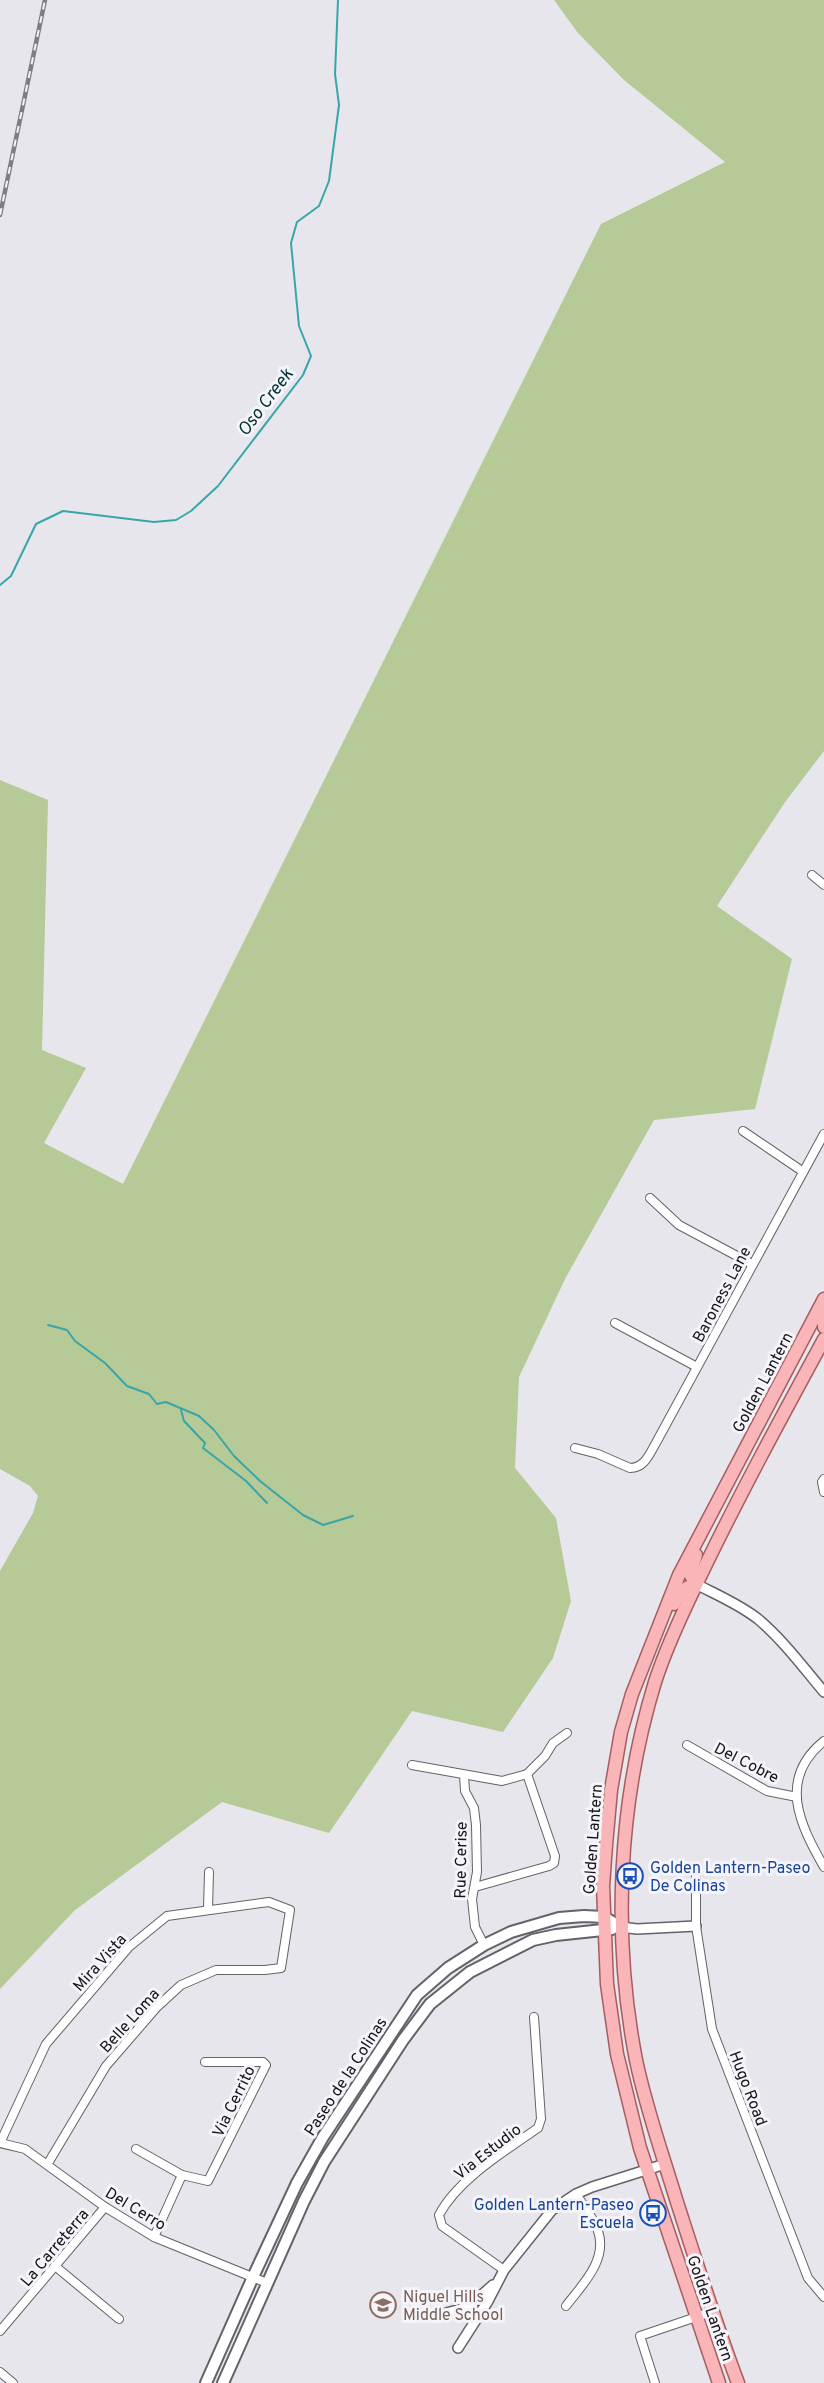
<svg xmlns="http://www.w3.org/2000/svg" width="824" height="2383" viewBox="0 0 824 2383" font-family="Overpass,sans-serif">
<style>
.green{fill:#b5ca96}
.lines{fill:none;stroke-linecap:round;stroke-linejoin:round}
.stream{stroke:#38a6a8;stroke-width:2}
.minor-casing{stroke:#626268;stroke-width:10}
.tertiary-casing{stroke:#626268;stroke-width:12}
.secondary-casing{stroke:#626268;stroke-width:14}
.primary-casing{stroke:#a75d60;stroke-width:15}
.minor{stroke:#fff;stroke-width:8}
.tertiary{stroke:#fff;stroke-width:9}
.secondary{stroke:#fff;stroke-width:10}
.primary{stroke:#f9b5b7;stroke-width:12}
.rail-casing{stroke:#7e7e82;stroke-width:4.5}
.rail{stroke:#f4f4fa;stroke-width:2;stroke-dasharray:7;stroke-linecap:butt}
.labels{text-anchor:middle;stroke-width:6;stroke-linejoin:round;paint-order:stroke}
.street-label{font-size:16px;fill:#151517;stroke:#f4f4fa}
.transit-label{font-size:16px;fill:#164399;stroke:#f4f4fa;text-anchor:start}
.education-label{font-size:16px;fill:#785e54;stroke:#f4f4fa;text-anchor:start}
.water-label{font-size:18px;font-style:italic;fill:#003233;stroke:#f4f4fa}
</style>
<rect width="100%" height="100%" fill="#e6e6ec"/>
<path class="green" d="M554,0H824V751L785,802L717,906L792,959L755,1109L654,1120L565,1279L519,1377L515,1468L556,1518L571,1601L553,1658L503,1732L412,1711L329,1833L222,1802L75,1910L0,1989V1571L33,1513L38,1496L30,1486L0,1469V780L48,800L42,1050L86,1068L44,1143L123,1184L601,224L725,162L624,80L578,33Z"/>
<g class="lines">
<g class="stream">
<path d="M0,585L11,576L36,524L63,511L154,522L176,520L191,511L218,486L303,375L311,356L299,326L291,243L297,222L319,206L329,181L339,105L335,74L338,0"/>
<path d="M48,1325L67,1330L75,1341L105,1363L127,1386L149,1394L157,1404L166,1402L199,1416L214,1430L234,1456L260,1481L303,1515L323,1525L353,1516"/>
<path d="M181,1410L184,1421L205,1443L203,1448L246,1481L267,1503"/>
</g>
<g class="minor-casing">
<g id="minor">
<path d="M812,875L824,885"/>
<path d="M743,1131L802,1171"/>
<path d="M650,1198L679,1225L752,1264"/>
<path d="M615,1323L697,1367"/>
<path d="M575,1448L598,1454L630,1468C645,1468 650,1453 657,1441L824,1134"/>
<path d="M824,1479L822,1482L824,1492"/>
<path d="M824,1741C777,1779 800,1825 824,1867"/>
<path d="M687,1745L767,1791L797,1797"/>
<path d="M412,1765L502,1781L527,1774L545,1756L553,1743L567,1733"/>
<path d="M464,1775L465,1791L474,1808L476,1825L477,1872L472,1899L475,1927L484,1945"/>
<path d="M696,1875V1926L712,2029L808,2278L824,2297"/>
<path d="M475,1887L549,1866L554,1863L555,1856L527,1774"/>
<path d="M208,1909L209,1872"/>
<path d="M136,2149L182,2175L208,2181L266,2065L263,2062H205"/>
<path d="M47,2165L106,2066L157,2007L181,1985L216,1970H265L281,1968L290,1910L269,1902L167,1916L129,1947L46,2044L0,2143L25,2149L105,2207L154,2237L267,2283"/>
<path d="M154,2237L182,2175"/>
<path d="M55,2266L119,2319"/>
<path d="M504,2270L442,2226L439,2215C458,2179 505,2151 538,2128L541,2119L534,2017"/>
<path d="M566,2306C582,2285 608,2260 598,2231C594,2218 583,2205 576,2194"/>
<path d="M0,2331L105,2207"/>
<path d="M0,2372L13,2383"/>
<path d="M655,2383L640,2336L711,2312"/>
</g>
</g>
<g class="tertiary-casing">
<g id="tertiary">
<path d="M696,1584C717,1595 739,1604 758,1619C783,1640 803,1667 824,1692"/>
<path d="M621,1927L637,1929L696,1926"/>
<path d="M443,2314L468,2307L493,2285"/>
<path d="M458,2348L488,2301L504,2270L552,2210L576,2194L592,2187L665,2164"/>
</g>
</g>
<g class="secondary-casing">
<g id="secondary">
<path d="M206,2383L253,2277L297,2183L323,2137L417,1995L448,1968L484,1945L511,1932L559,1918L584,1916L604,1917L621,1927"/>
<path d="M223,2383L304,2201L324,2162L403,2040L430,2004L470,1972L533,1940L556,1935L612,1929"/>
</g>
</g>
<g class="primary-casing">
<g id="primary">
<path d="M819,1310L824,1315V1327"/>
<path d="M674,1604C679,1592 684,1588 696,1584L690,1574L696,1555"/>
<path d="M719,2383L640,2148L617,2054L607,1984L603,1886L606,1845L611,1790L621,1732L632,1694L679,1575L824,1299"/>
<path d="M738,2383C715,2322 696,2261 676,2199C662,2153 646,2108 636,2060C612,1936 618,1803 655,1682C666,1648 681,1616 696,1585C736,1501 780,1420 824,1339"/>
</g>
</g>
<use href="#minor" class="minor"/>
<use href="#tertiary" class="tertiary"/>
<use href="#secondary" class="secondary"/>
<use href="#primary" class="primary"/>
<g class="rail-casing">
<path id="rail" d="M0,215L45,0"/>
</g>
<use href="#rail" class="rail"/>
</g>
<defs>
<g id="bus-ring" transform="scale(1.35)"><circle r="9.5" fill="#f4f4fa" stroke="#1a4fb4" stroke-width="1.5"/><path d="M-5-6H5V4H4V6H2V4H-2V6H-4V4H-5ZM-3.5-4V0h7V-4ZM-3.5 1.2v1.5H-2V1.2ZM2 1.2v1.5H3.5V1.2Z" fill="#1a4fb4"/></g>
<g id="school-ring" transform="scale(1.35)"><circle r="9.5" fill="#f4f4fa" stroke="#8d6e63" stroke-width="1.5"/><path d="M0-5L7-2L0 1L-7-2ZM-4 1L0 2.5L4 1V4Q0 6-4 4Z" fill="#8d6e63"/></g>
</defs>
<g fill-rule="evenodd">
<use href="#bus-ring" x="630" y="1876"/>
<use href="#bus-ring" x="653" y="2213"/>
<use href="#school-ring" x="383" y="2305"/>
</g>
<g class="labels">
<g class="street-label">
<text transform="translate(721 1294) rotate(-62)" y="6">Baroness Lane</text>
<text transform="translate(762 1382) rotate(-62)" y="6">Golden Lantern</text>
<text transform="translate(747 1762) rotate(27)" y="6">Del Cobre</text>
<text transform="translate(592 1839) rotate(-86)" y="6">Golden Lantern</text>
<text transform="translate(460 1860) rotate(-89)" y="6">Rue Cerise</text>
<text transform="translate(99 1962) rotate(-48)" y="6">Mira Vista</text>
<text transform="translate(129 2020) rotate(-48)" y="6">Belle Loma</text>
<text transform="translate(345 2076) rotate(-57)" y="6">Paseo de la Colinas</text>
<text transform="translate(749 2088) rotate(69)" y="6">Hugo Road</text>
<text transform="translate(233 2101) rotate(-64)" y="6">Via Cerrito</text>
<text transform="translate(487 2151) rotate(-38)" y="6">Via Estudio</text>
<text transform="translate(136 2208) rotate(31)" y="6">Del Cerro</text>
<text transform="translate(54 2247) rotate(-50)" y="6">La Carreterra</text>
<text transform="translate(711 2308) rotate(71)" y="6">Golden Lantern</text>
</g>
<g class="transit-label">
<text x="650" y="1873">Golden Lantern-Paseo<tspan x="650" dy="18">De Colinas</tspan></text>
<text x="634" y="2210" text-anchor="end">Golden Lantern-Paseo<tspan x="634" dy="18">Escuela</tspan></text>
</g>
<g class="education-label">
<text x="403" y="2302">Niguel Hills<tspan x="403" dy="18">Middle School</tspan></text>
</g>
<g class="water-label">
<text transform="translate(265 402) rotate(-53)" y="6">Oso Creek</text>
</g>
</g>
</svg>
